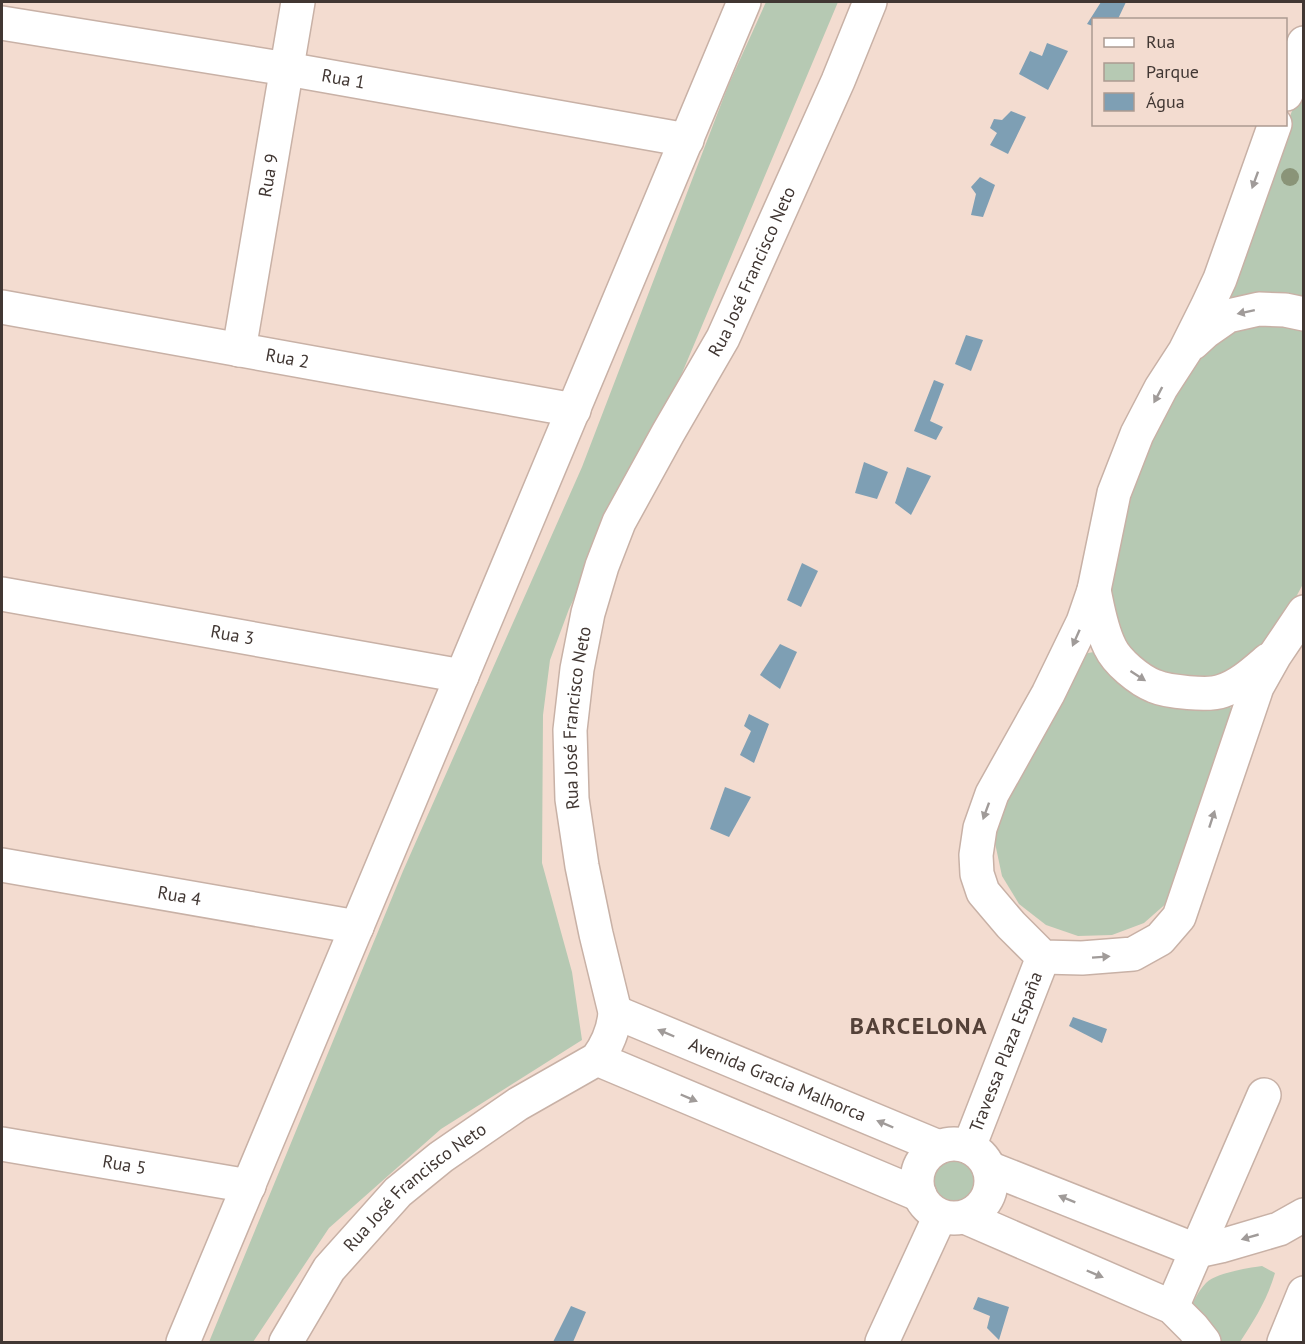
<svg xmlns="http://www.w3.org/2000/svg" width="1305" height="1344" viewBox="0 0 1305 1344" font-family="'PT Sans',sans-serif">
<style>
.green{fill:#b6c9b3}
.water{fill:#7e9fb4}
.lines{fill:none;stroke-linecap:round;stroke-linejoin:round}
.minor-casing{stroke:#c8b1a6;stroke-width:36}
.tertiary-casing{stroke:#c8b1a6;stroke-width:36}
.primary-casing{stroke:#c8b1a6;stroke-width:36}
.minor{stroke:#fff;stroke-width:33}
.tertiary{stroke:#fff;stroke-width:33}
.primary{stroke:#fff;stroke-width:33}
.tree{fill:#8a9478}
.oneway{fill:#a09b99}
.labels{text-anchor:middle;stroke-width:6;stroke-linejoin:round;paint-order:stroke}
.street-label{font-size:18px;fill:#413733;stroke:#f3dcd0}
.district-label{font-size:24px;font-weight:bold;letter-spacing:1.5px;fill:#544138;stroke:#f3dcd0}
</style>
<rect width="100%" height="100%" fill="#f3dcd0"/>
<g class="green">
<path d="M766,2H838L680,378L569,609L550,660L543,715L542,863L572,972L582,1040L441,1129L329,1228L253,1342H209L403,871L582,467L728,86Z"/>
<path d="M1303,93V301L1255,295L1227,299L1295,102Z"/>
<path d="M1241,322L1303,323V584L1288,612L1243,668L1229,675L1186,683L1132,658L1107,606L1117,525L1167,402L1206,347Z"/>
<path d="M1094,652L1100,653L1229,705L1233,711L1169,901L1144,923L1112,935L1078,936L1046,925L1019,904L1002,876L995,843L999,810L1082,657L1088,653Z"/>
<circle cx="954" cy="1179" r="26"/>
<path d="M1262,1266L1275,1273C1267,1300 1255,1319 1240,1342H1204L1188,1313C1193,1303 1198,1291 1206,1283C1216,1273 1247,1268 1262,1266Z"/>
</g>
<g class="water">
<path d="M1101,2H1126L1118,19L1094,20L1093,26L1087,24Z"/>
<path d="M1047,43L1068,51L1048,90L1019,74L1030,51L1042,56Z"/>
<path d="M1011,111L1026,117L1008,154L990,145L997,133L990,128L994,119L1002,120Z"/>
<path d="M980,177L995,185L983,217L971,215L976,194L971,187Z"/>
<path d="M966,335L983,340L971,371L955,364Z"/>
<path d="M934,380L944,384L930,421L943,427L936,440L914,431Z"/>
<path d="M864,462L888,472L877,499L855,493Z"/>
<path d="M907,467L931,476L911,515L895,503Z"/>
<path d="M802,563L818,571L801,607L787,600Z"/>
<path d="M780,644L797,652L780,689L760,675Z"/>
<path d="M749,714L769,724L754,763L740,755L751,731L744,726Z"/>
<path d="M725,787L751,797L729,837L710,829Z"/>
<path d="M1073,1017L1107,1029L1102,1043L1069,1026Z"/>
<path d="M978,1297L1009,1307L999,1340L987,1328L990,1316L973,1309Z"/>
<path d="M571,1306L586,1312L573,1342H553Z"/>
</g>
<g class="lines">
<g class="minor-casing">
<g id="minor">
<path id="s1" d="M2,23L287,69L687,140"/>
<path d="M1286,94L1304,43"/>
<path d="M1275,124L1220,279L1207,307L1185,351L1161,388L1137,434L1114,493L1094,590L1083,622L1048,694L992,794L980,828L976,855L977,874L983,892L1011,925L1043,957L1082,958L1133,954L1160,939L1179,917L1257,687L1275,655L1304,612"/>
<path id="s2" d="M2,307L574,410"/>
<path d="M1193,343L1205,332L1228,316L1259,309L1285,310L1304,314"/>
<path id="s3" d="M239,350L298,2"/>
<path d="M1094,590C1098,609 1101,629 1110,647C1117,662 1139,680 1154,686C1168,692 1209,696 1222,691C1240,685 1254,672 1268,660"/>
<path id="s4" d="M2,594L462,676"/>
<path id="s5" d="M2,865L357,927"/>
<path id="s6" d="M615,1012L939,1147"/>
<path d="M597,1059L920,1195"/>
<circle cx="954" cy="1181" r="37"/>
<path id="s7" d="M2,1144L249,1186"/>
<path id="s8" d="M969,1147L1043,957"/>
<path d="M989,1168L1198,1251L1221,1246L1279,1229L1304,1215"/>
<path d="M965,1217L1172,1307L1193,1328L1204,1342"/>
<path d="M1172,1307L1264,1095"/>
<path id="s9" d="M286,1342L329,1269L398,1192L441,1157L518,1104L597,1059C608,1044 614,1030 615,1012L596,934L582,866L572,799L570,730L577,669L588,613L602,566L619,522L668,433L723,338L838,81L870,2"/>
<path d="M882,1342L940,1216"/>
</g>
</g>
<g class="tertiary-casing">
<path id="tertiary" d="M183,1342L744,2"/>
</g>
<g class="primary-casing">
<path id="primary" d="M1284,1342L1304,1293"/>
</g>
<use href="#minor" class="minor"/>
<use href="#tertiary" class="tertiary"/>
<use href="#primary" class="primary"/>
</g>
<circle class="tree" cx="1290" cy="177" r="9"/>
<defs><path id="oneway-solid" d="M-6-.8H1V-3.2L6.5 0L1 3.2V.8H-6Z" transform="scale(1.5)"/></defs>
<g class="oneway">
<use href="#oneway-solid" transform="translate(1255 180) rotate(110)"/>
<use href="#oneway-solid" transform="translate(1246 312) rotate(168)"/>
<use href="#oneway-solid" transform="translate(1158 395) rotate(118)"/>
<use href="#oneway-solid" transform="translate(1076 638) rotate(114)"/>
<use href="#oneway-solid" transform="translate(1138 676) rotate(33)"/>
<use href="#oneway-solid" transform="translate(986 811) rotate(110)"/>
<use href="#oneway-solid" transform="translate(1212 819) rotate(-72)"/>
<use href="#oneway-solid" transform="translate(1101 957) rotate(-4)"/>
<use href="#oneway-solid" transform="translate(666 1033) rotate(-157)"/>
<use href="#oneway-solid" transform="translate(689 1098) rotate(23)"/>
<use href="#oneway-solid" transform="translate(885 1124) rotate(-157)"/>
<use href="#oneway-solid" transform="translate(1067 1199) rotate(-158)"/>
<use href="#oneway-solid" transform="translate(1250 1237) rotate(164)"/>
<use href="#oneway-solid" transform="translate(1095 1274) rotate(23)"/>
</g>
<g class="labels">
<g class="street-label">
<text dy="6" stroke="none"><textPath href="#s1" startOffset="346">Rua 1</textPath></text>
<text dy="6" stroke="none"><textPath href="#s3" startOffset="177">Rua 9</textPath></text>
<text dy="6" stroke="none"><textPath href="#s9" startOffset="1264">Rua José Francisco Neto</textPath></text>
<text dy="6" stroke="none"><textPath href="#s2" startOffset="290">Rua 2</textPath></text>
<text dy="6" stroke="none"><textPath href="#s4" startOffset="234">Rua 3</textPath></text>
<text dy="6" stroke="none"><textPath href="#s9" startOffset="778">Rua José Francisco Neto</textPath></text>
<text dy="6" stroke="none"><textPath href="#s5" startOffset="180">Rua 4</textPath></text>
<text dy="6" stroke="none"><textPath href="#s8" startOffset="102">Travessa Plaza España</textPath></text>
<text dy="6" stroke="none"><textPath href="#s6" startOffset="176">Avenida Gracia Malhorca</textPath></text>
<text dy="6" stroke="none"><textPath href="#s7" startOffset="124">Rua 5</textPath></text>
<text dy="6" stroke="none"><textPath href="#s9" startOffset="204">Rua José Francisco Neto</textPath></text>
</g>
<g class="district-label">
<text x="919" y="1034">BARCELONA</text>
</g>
</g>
<rect width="1305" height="1344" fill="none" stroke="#413733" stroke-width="6"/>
<rect x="1092" y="18" width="195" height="108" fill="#f3dcd0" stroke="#ac9a91" stroke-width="1.5"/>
<rect x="1104" y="38" width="30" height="9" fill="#ffffff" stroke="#ac9a91" stroke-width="1.5"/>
<text x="1146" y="48" font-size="18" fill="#413733">Rua</text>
<rect x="1104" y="63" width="30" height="18" fill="#b6c9b3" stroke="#ac9a91" stroke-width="1.5"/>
<text x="1146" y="78" font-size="18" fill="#413733">Parque</text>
<rect x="1104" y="93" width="30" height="18" fill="#7e9fb4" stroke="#ac9a91" stroke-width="1.5"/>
<text x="1146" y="108" font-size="18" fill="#413733">Água</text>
</svg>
